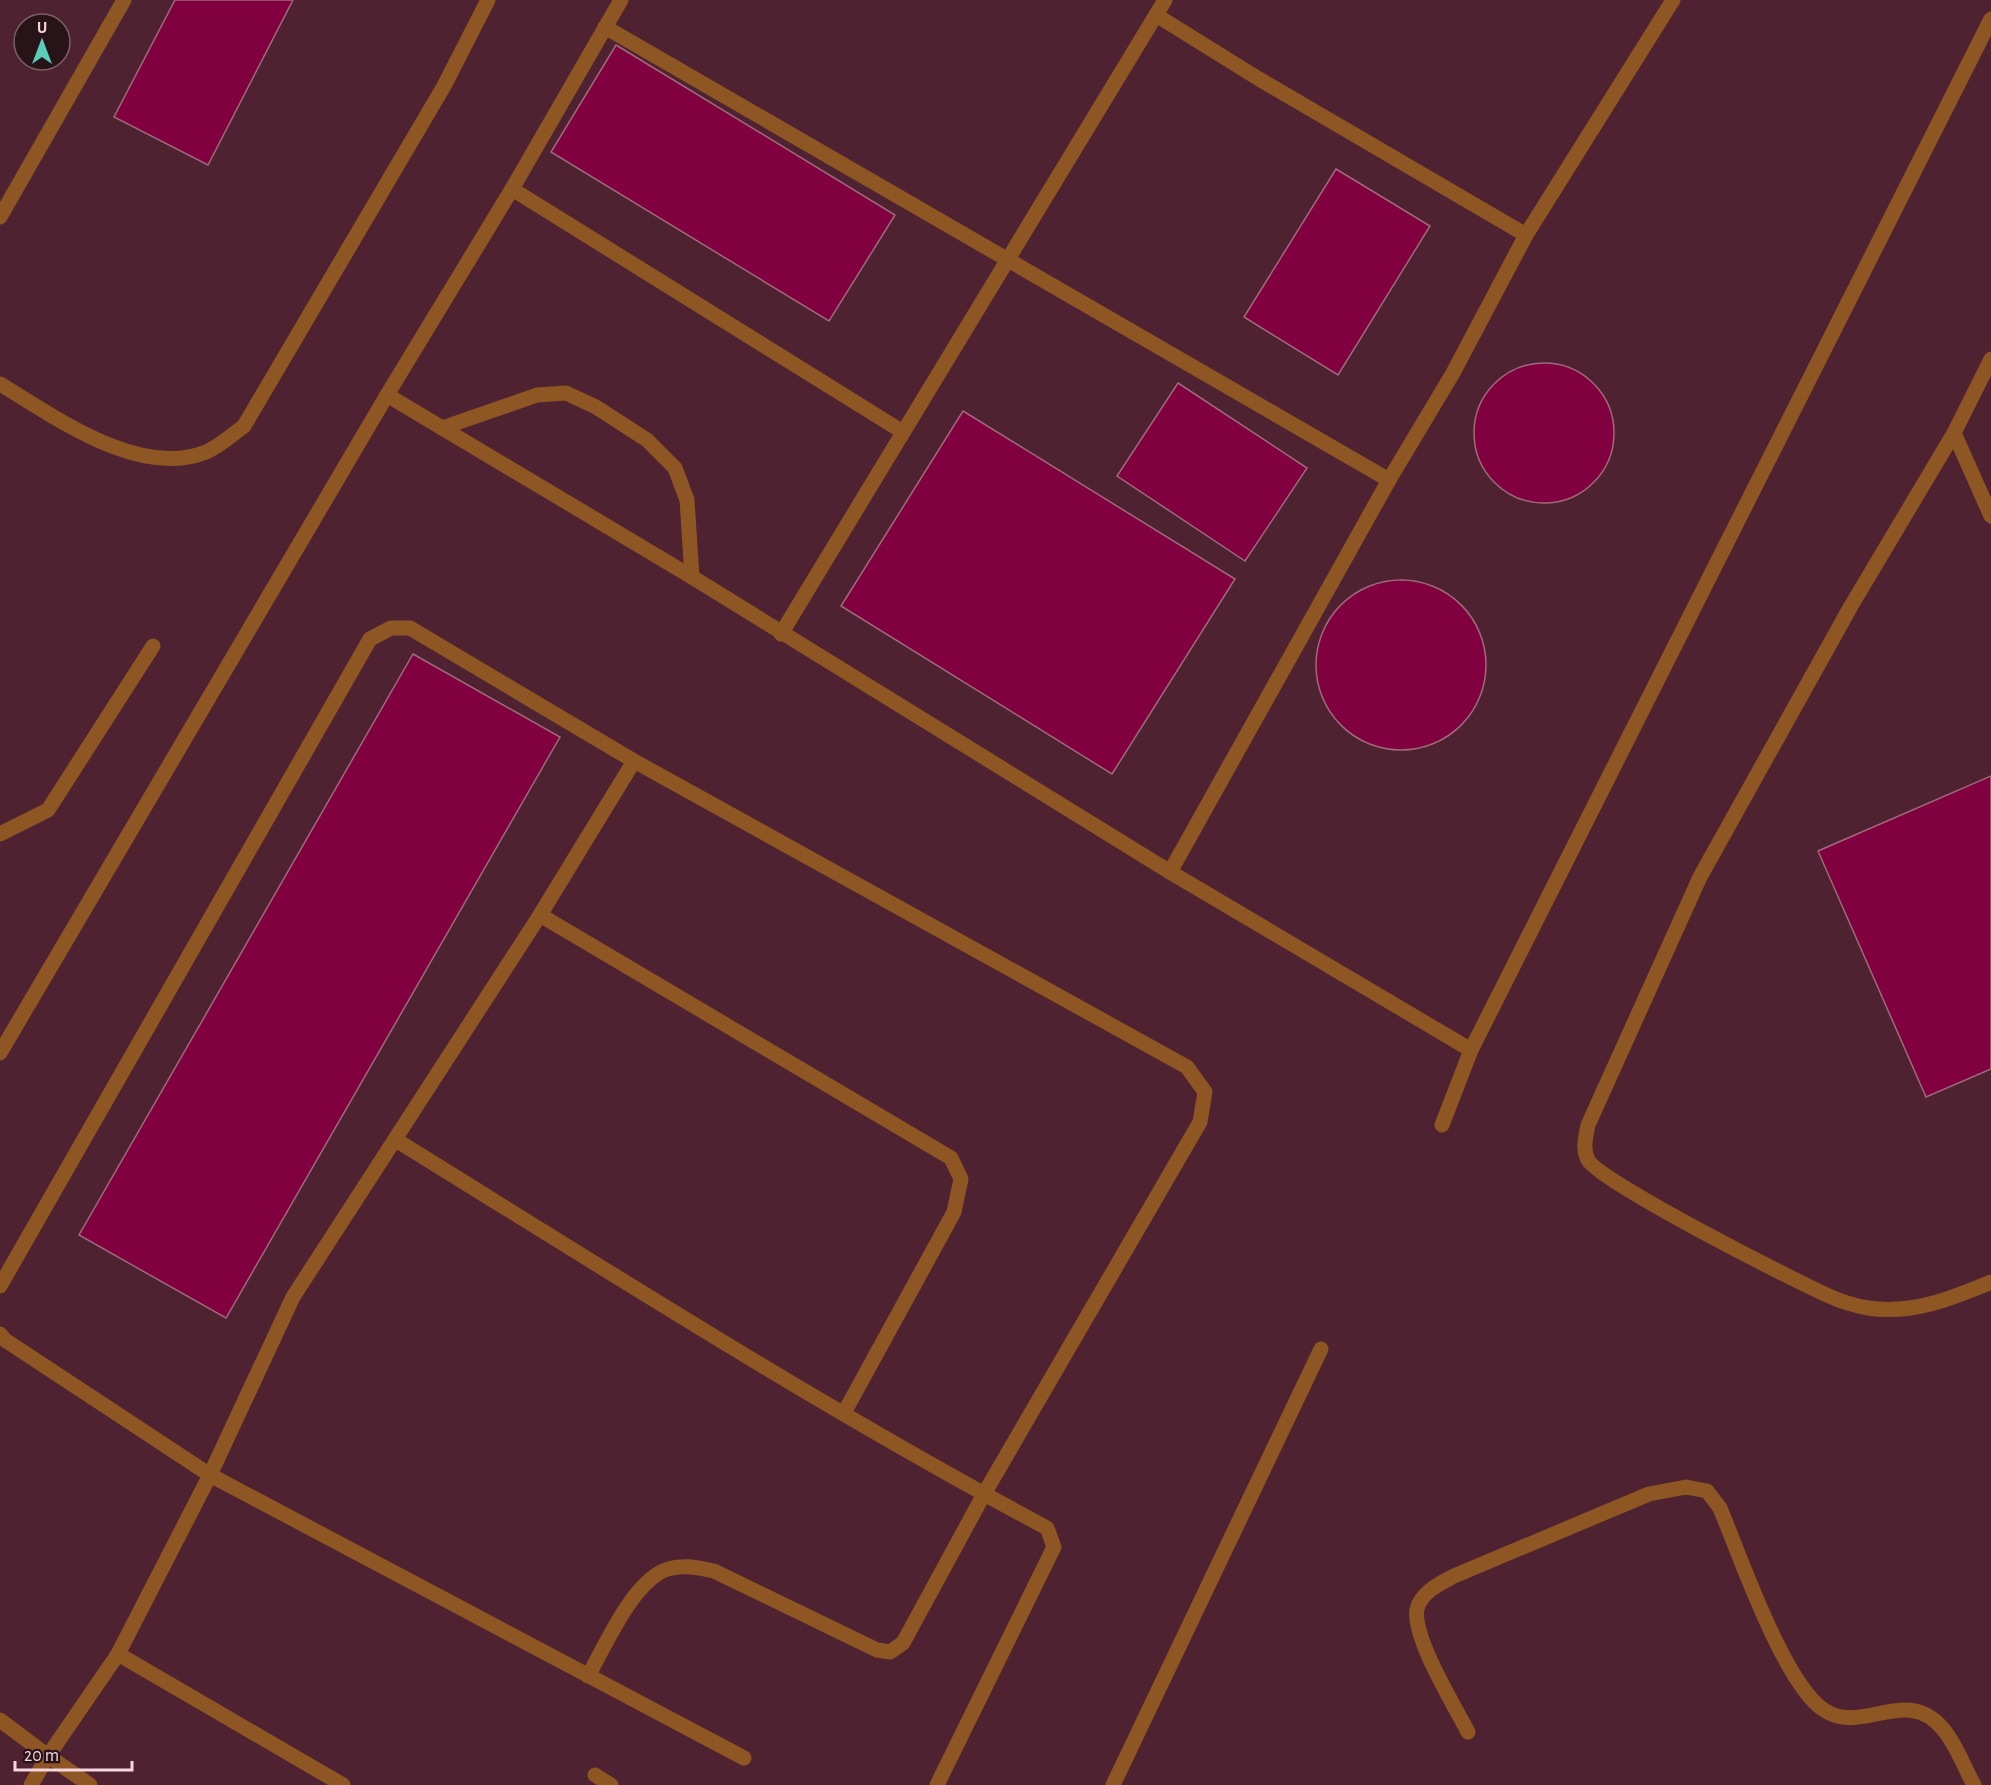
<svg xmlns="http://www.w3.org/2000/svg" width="1991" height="1785" viewBox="0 0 1991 1785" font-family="'Alegreya Sans',sans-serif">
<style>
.building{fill:#810040;stroke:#9f6a79;stroke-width:1.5}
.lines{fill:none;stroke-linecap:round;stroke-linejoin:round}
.service{stroke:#8d5622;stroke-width:15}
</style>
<rect width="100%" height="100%" fill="#4e2231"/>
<g class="building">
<path d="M175,0H293L208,165L114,117Z"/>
<path d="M616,45L895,215L829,321L551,152Z"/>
<path d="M1336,169L1430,226L1338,375L1244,317Z"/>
<circle cx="1544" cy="433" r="70"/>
<path d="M1178,383L1307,468L1245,561L1117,476Z"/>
<path d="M963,411L1235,579L1112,774L841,606Z"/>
<circle cx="1401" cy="665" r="85"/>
<path d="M413,654L560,737L226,1318L79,1235Z"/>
<path d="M1991,776V1069L1926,1097L1818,851Z"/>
</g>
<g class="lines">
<g class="service">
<path d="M1156,15L1259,79L1526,235"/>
<path d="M605,27L1389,480"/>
<path d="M512,189L903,432"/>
<path d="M0,217L124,0"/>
<path d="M1991,359L1954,433L1851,606L1700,877L1588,1125C1586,1136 1582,1149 1588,1160C1600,1182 1795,1281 1829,1296C1840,1301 1856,1306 1868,1308C1911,1315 1953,1298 1991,1282"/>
<path d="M0,384C55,417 139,479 206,452C219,447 233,434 244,426L444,86L488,0"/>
<path d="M387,395L692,577L1170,872L1471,1050"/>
<path d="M442,428L537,395L566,393L596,407L647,440L675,468L687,500L692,577"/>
<path d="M1954,433L1991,516"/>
<path d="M781,634L1165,0"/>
<path d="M0,834L48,810L153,646"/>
<path d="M1170,872L1389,480L1453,373L1526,235L1673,0"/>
<path d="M540,915L951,1158L961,1179L954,1212L844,1413"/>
<path d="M0,1053L387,395L512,189L621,0"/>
<path d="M1442,1125L1471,1050L1991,19"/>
<path d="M396,1140C611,1273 824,1409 1047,1528L1054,1547L937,1785"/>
<path d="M0,1286L370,639L391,628H410L634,761L1187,1067L1205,1092L1200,1122L984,1494L903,1643L890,1652L877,1650L714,1571C699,1568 683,1564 668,1569C633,1580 606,1645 588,1676"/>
<path d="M0,1334L5,1340L210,1475L744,1758"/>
<path d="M118,1654L343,1785"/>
<path d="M0,1720L48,1756L118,1654L210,1475L293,1297L540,915L634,761"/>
<path d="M1468,1732C1454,1705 1412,1637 1417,1609C1421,1592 1441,1583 1454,1576L1649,1494L1686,1487L1707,1491L1720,1508C1740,1556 1784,1684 1824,1710C1863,1736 1906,1684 1943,1729C1956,1744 1964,1767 1974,1785"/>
<path d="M595,1775L611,1785"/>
<path d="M31,1785L48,1756L90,1785"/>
<path d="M1113,1785L1321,1349"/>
</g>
</g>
<g transform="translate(42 42)"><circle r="28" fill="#281319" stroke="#7a6168" stroke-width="1.5"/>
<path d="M0-4.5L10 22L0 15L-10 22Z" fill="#5bcebb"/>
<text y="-9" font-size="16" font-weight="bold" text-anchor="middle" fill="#f5d7df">U</text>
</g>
<path d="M15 1761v9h117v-9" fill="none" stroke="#f5d7df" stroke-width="3"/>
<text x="24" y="1761" font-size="18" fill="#f5d7df" stroke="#281319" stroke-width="4.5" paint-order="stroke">20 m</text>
</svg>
